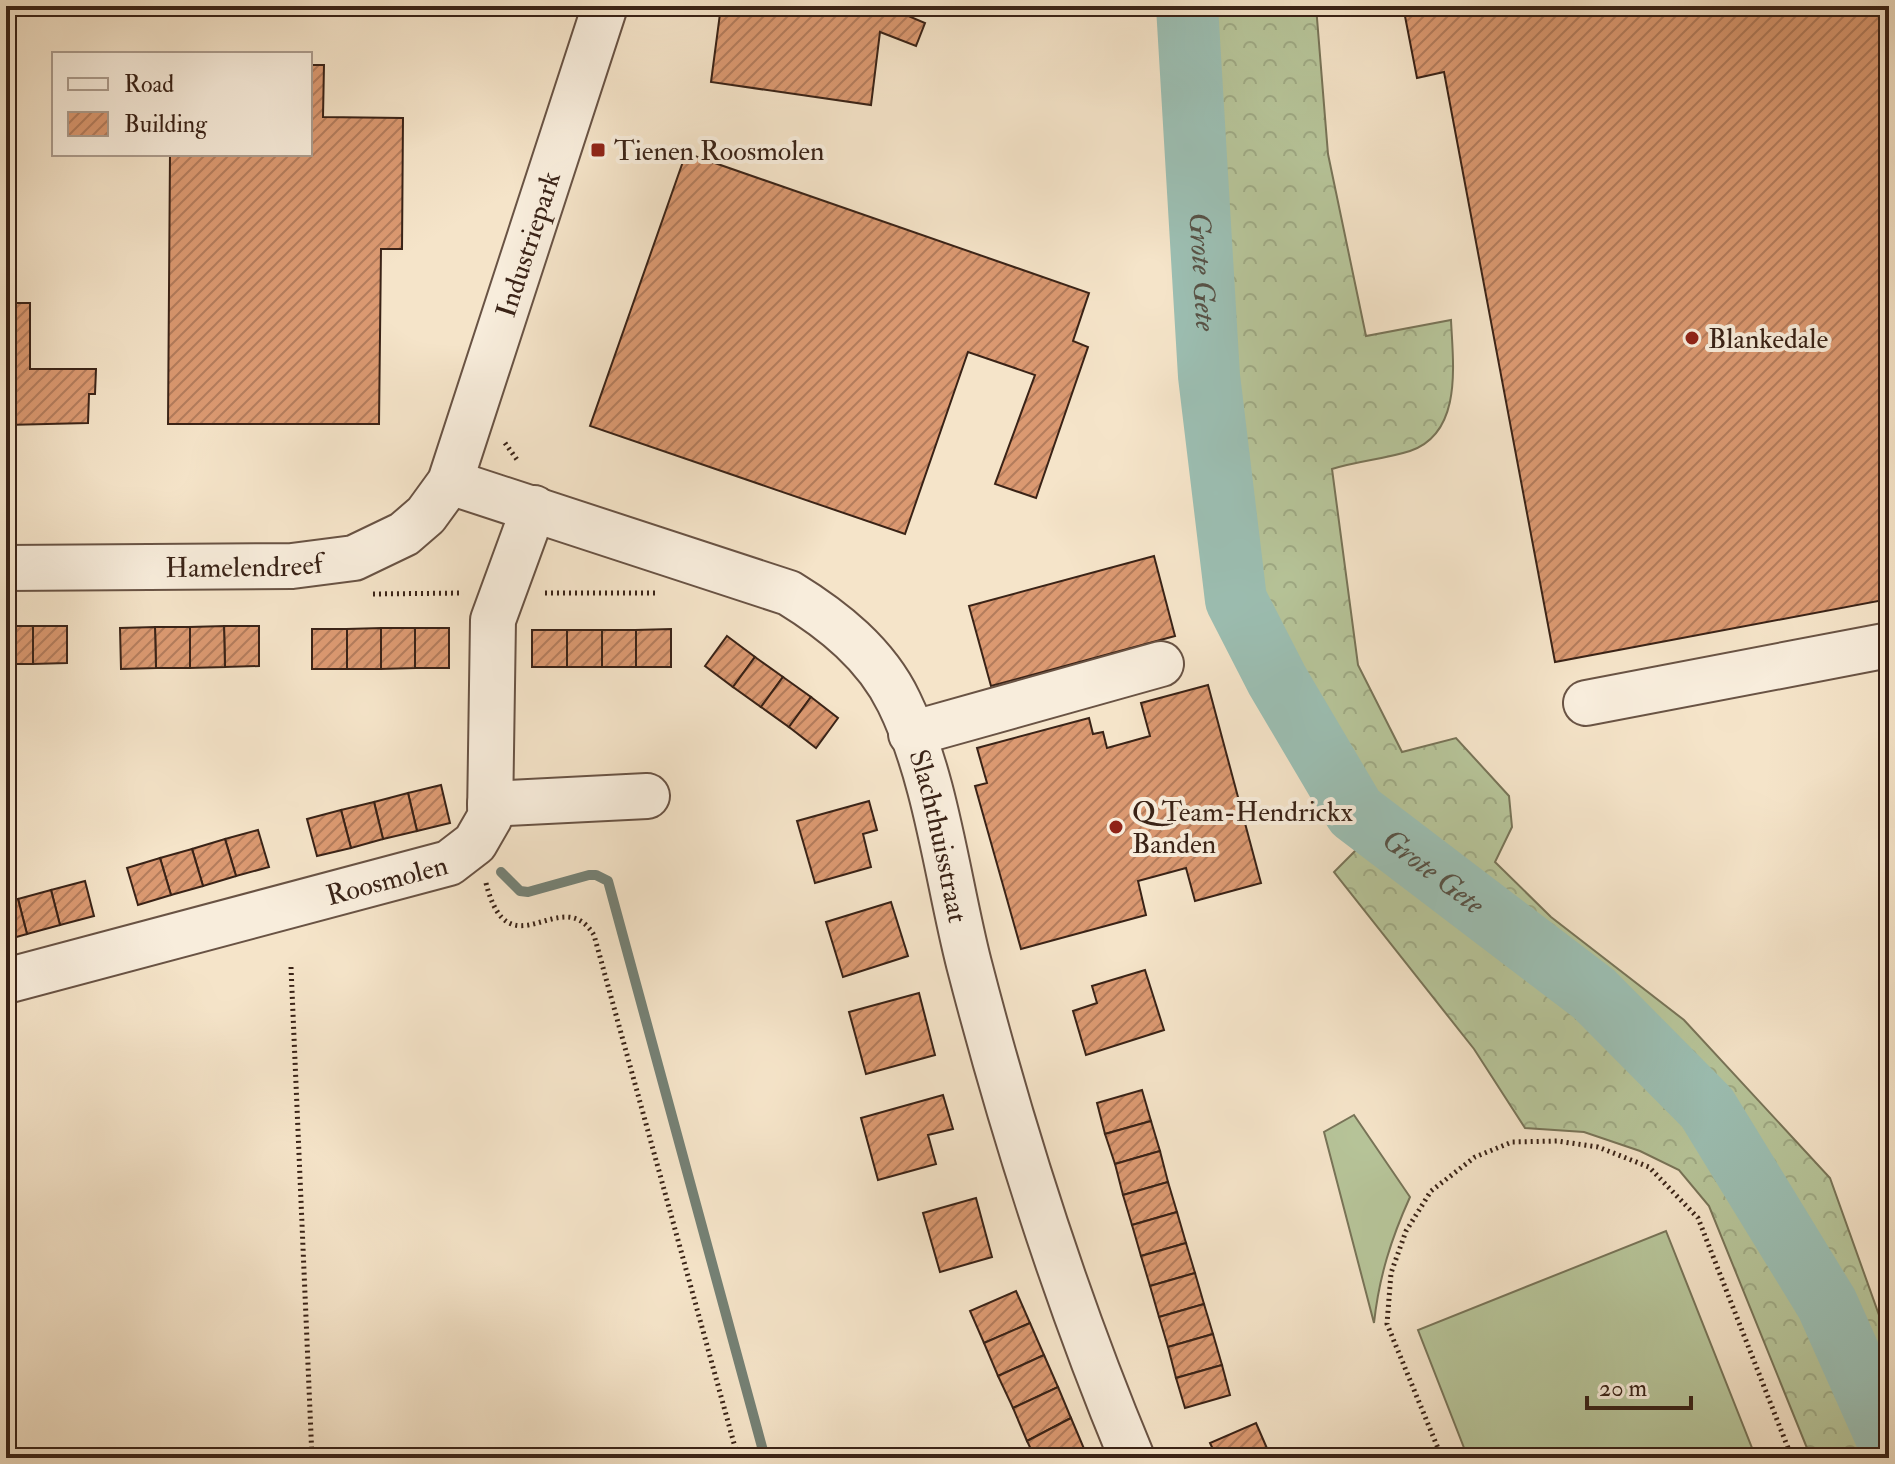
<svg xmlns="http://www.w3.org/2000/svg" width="1895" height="1464" viewBox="0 0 1895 1464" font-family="'IM FELL Double Pica',serif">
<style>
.grass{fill:#b7c59a;stroke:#787458;stroke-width:2}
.forest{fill:url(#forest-crowns);stroke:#787458;stroke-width:2}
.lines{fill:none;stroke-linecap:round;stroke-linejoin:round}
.stream{stroke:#758175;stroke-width:10}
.river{stroke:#9cbfb3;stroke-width:62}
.building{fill:url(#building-hatch);stroke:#3a2317;stroke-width:2}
.minor-casing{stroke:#695344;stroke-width:48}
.path{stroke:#3a2317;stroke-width:5;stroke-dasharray:2 4;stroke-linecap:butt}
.minor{stroke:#f8eddc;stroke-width:44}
.poi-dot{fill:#8f2418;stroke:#f8eddc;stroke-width:3}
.labels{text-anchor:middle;stroke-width:8;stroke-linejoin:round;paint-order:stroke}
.poi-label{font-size:28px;fill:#3a2317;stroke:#f8eddc;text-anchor:start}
.street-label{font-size:28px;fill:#3a2317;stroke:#f8eddc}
.water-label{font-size:30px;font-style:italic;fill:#575246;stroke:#f8eddc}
</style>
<defs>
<pattern id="forest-crowns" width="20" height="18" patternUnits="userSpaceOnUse" patternTransform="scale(2)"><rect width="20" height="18" fill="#b7c59a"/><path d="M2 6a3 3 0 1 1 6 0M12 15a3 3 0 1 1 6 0" fill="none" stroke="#9ea984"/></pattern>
<pattern id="building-hatch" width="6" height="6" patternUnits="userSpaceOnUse" patternTransform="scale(2)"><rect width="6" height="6" fill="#db9971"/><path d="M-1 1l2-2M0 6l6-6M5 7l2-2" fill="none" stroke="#b37c5c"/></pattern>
</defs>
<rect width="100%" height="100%" fill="#f5e4c9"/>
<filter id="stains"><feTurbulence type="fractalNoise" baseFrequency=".0025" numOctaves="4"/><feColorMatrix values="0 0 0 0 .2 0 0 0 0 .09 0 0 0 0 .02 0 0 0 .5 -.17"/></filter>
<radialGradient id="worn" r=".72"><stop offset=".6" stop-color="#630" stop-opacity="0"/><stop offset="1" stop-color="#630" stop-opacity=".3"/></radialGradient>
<g class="grass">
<path d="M1354,1115L1410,1197C1391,1239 1379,1277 1374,1323L1324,1132Z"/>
<path d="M1666,1231L1756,1458H1468L1418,1330Z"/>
</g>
<path class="forest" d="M1187,6H1316L1328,154L1366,336L1451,320C1453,364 1463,433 1410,451C1385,459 1357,461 1332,469L1358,665L1402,752L1456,738L1509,796L1512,827L1495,862L1551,917L1684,1020L1830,1178L1889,1343V1458H1811L1709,1206L1679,1170L1640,1151L1584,1132L1525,1128L1474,1049L1334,872L1357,849L1355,812L1277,680L1236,600L1209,376Z"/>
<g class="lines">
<path class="stream" d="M501,872L520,891L528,892L589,875H596L608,881L765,1458"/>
<path class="river" id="s1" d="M1187,6L1209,376L1236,600L1277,680L1355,812L1594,994L1707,1108L1827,1304L1889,1443"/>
</g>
<g class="building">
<path d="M721,6H885L925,23L916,46L880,32L871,105L711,82Z"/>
<path d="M1094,6H1124L1121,15Z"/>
<path d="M1403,6H1889V599L1555,662L1444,72L1417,78Z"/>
<path d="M310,65H324L323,117L403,118L402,249H381L379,424H168L170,154H310Z"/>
<path d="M686,153L1089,293L1073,341L1088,347L1036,498L995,484L1035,375L968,352L905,534L590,426Z"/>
<path d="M6,303H30V369H96L95,394H89L88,423L6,425Z"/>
<path d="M1154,556L1175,636L991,686L969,606Z"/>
<rect x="6" y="626" width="27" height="38"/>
<path d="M33,626H67V663L33,664Z"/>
<path d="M224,626H259V666L225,667Z"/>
<path d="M224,626L225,667L190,668V627Z"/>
<path d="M155,627H190V668H156Z"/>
<path d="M155,627L156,668L121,669L120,628Z"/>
<path d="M381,628H415V668L381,669Z"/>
<path d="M381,628V669H347V629Z"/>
<rect x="415" y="628" width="34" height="40"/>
<rect x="312" y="629" width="35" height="40"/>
<path d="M671,629V667H636V630Z"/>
<rect x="532" y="630" width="35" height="37"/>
<rect x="567" y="630" width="35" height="37"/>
<rect x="602" y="630" width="34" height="37"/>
<path d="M727,636L755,657L733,687L705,666Z"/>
<path d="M755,657L783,677L761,707L733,687Z"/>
<path d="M783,677L811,697L789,727L761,707Z"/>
<path d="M1208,685L1261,883L1195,901L1186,868L1138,881L1146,915L1021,949L975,786L987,783L977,748L1089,718L1093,734L1103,732L1107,748L1150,736L1141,703Z"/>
<path d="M811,697L838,718L816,748L789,727Z"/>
<path d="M441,785L450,823L417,831L408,793Z"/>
<path d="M408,793L417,831L383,839L374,802Z"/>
<path d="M869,801L877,830L863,834L871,867L815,883L797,821Z"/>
<path d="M374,802L383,839L351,848L341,810Z"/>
<path d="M341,810L351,848L317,856L307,819Z"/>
<path d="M258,830L269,867L236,876L225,839Z"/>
<path d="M225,839L236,876L203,886L192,849Z"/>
<path d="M192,849L203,886L171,895L160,858Z"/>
<path d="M160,858L171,895L138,905L127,868Z"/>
<path d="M85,881L94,916L60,925L51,890Z"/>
<path d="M51,890L60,925L27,934L18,899Z"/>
<path d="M18,899L27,934L6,940V902Z"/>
<path d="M891,902L908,956L843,977L826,922Z"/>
<path d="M1145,970L1164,1030L1086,1055L1073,1011L1097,1003L1092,986Z"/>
<path d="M919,993L935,1055L866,1074L849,1012Z"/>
<path d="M1142,1090L1151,1121L1105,1134L1097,1103Z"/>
<path d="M943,1095L953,1129L928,1135L936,1164L878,1180L861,1118Z"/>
<path d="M1151,1121L1160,1151L1115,1164L1105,1134Z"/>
<path d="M1160,1151L1168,1182L1123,1195L1115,1164Z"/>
<path d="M1168,1182L1177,1212L1132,1225L1123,1195Z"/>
<path d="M976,1198L992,1257L940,1272L923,1213Z"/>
<path d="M1177,1212L1186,1243L1141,1256L1132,1225Z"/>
<path d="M1186,1243L1195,1273L1150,1286L1141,1256Z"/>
<path d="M1195,1273L1204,1304L1159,1317L1150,1286Z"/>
<path d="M1016,1291L1030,1323L984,1343L970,1311Z"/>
<path d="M1204,1304L1213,1334L1168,1347L1159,1317Z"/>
<path d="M1030,1323L1044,1355L998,1376L984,1343Z"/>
<path d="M1213,1334L1222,1365L1176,1378L1168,1347Z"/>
<path d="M1044,1355L1058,1387L1013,1408L998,1376Z"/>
<path d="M1222,1365L1230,1395L1185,1408L1176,1378Z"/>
<path d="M1058,1387L1071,1418L1027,1441L1013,1408Z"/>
<path d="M1071,1418L1085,1451L1071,1458H1035L1027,1441Z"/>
<path d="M1256,1423L1269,1453L1257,1458H1217L1210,1443Z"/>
<path d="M1085,1451L1089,1458H1071Z"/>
</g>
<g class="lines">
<g class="minor-casing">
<g id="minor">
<path id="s2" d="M450,482L789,593C833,620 876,654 899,702C936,777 948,882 969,964C1012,1130 1066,1300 1132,1458"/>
<path id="s3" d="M6,568L292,566L354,558L404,534L426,515L450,482L605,6"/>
<path d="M1586,703L1889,645"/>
<path d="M911,734L1161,664"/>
<path d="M490,804L647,796"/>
<path id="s4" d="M6,981L449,863L475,843L490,817L493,620L534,508"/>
</g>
</g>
<g class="path">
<path d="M505,443L518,461"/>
<path d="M545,593H655"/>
<path d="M373,594L463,593"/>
<path d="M486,883C509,975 561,881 594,935L738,1458"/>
<path d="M291,967L312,1458"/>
<path d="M1442,1458L1387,1324L1391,1273L1406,1231L1431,1191L1475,1157L1512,1142L1557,1141L1598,1147L1649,1167L1698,1218L1792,1458"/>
</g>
<use href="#minor" class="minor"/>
</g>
<g class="poi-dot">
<rect x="590" y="142" width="16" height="16" rx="4"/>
<circle cx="1692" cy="338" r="8"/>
<circle cx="1116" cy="827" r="8"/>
</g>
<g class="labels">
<g class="poi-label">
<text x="614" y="160">Tienen Roosmolen</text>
<text x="1708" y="348">Blankedale</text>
<text x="1132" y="821">Q Team-Hendrickx<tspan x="1132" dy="32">Banden</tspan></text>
</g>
<g class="street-label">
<text dy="10" stroke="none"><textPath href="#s3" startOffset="724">Industriepark</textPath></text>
<text dy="10" stroke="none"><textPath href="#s3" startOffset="238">Hamelendreef</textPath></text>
<text dy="10" stroke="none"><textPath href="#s2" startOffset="654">Slachthuisstraat</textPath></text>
<text dy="10" stroke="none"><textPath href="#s4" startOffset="394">Roosmolen</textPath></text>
</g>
<g class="water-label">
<text dy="10" stroke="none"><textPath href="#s1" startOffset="266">Grote Gete</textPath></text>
<text dy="10" stroke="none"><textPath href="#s1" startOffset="938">Grote Gete</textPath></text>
</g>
</g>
<rect width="1895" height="1464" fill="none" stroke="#f5e4c9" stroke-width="32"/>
<rect x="8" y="8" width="1879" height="1448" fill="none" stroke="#3a2317" stroke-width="4"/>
<rect x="16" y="16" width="1863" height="1432" fill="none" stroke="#3a2317" stroke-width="2"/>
<rect x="52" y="52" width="260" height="104" fill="#f8eddc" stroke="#ac9c8d" stroke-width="2"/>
<rect x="68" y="78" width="40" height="12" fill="#f8eddc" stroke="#ac9c8d" stroke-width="2"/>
<text x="124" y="92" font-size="24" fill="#3a2317">Road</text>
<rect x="68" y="112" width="40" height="24" fill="url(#building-hatch)" stroke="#ac9c8d" stroke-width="2"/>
<text x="124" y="132" font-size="24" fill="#3a2317">Building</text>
<path d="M1587 1396v12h104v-12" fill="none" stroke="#3a2317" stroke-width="4"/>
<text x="1599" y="1396" font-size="24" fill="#3a2317" stroke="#f8eddc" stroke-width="6" paint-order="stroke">20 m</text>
<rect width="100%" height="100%" filter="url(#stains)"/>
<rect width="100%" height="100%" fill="url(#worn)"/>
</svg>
